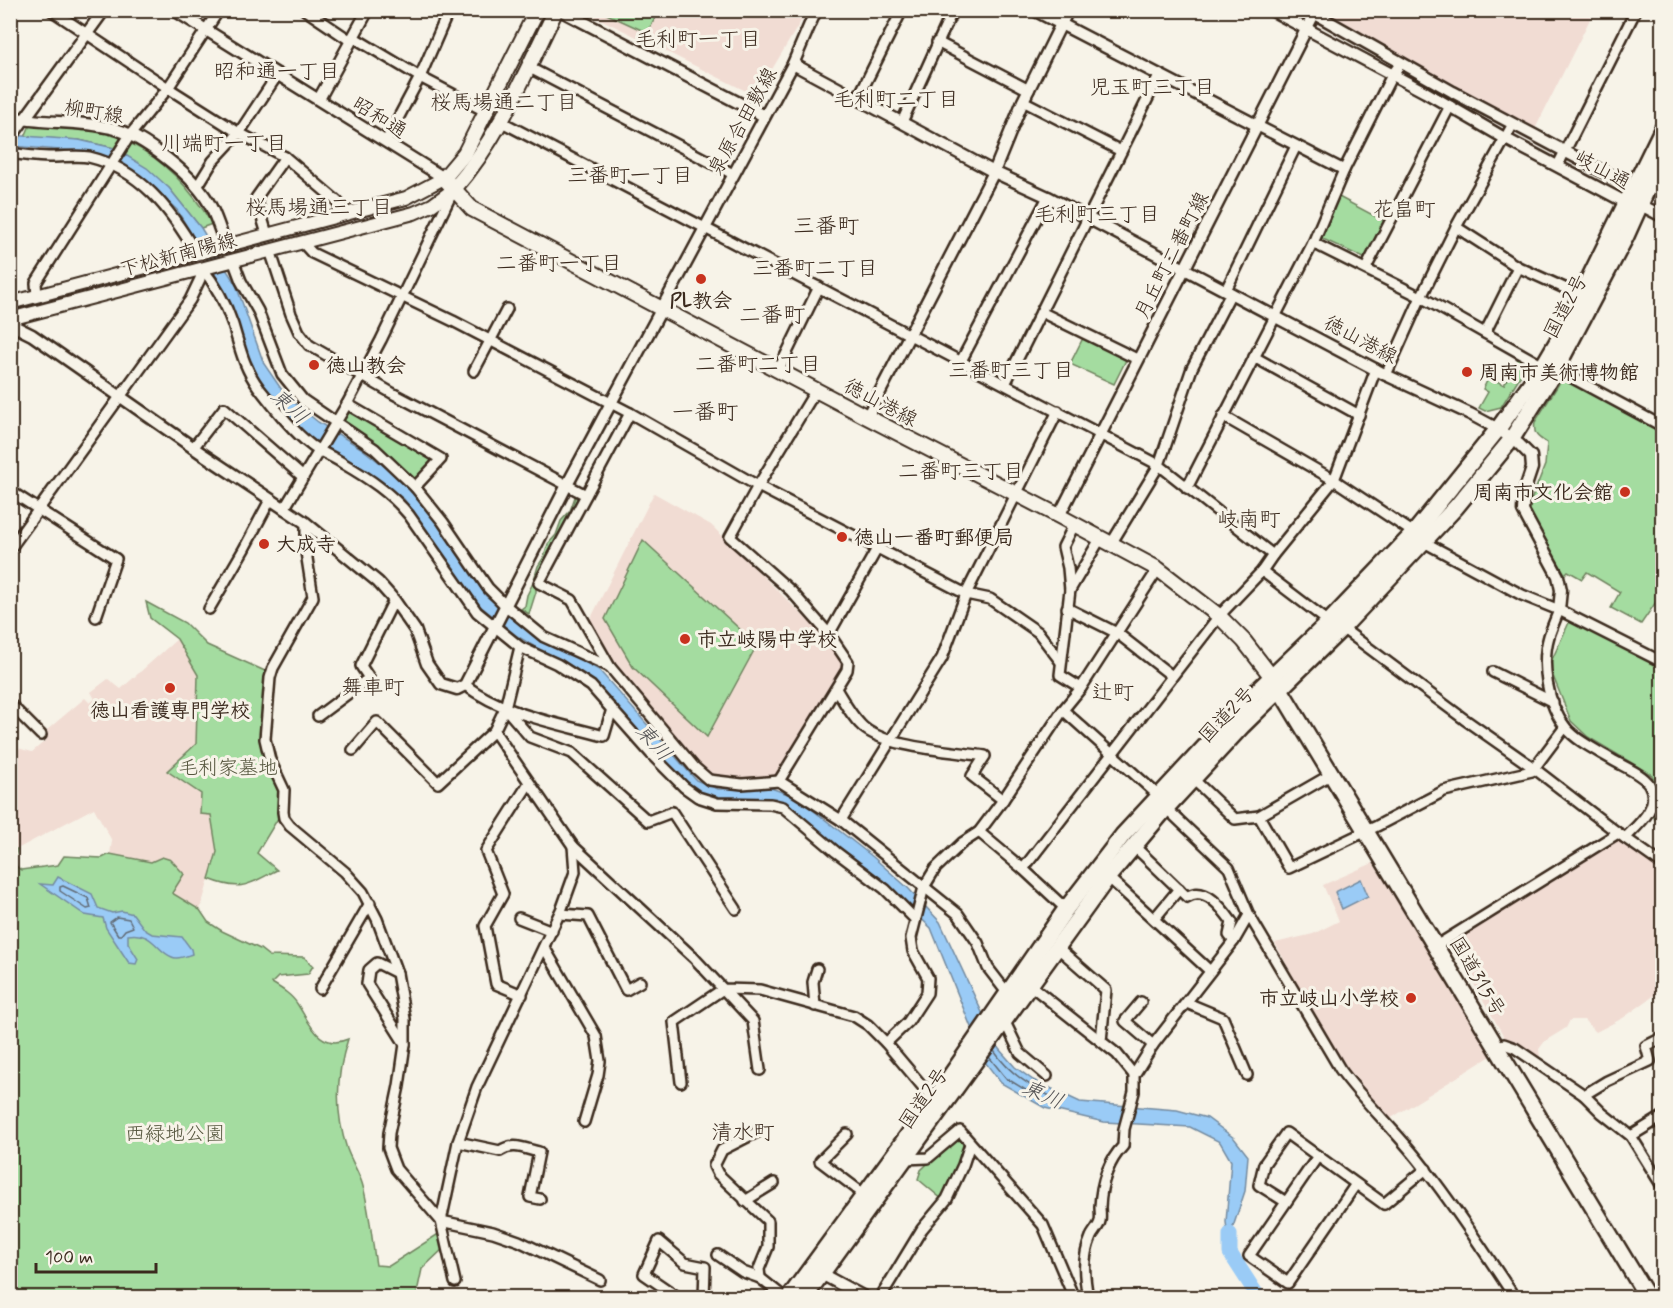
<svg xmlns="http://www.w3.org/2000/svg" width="1673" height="1308" viewBox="0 0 1673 1308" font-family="Mynerve,'Klee One',sans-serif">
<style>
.built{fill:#f1dcd3}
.green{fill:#a4dca0;stroke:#70835f;stroke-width:1.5}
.water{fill:#9acbf6;stroke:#748ba0;stroke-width:1.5}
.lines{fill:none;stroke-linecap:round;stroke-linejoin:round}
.shore{stroke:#616a74;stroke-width:1.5}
.river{stroke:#9acbf6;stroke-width:15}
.minor-casing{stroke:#3b2a1e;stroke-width:14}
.tertiary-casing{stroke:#3b2a1e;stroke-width:15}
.secondary-casing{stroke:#3b2a1e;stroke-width:16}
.primary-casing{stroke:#3b2a1e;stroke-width:18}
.trunk-casing{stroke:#3b2a1e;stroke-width:20}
.minor{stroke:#f7f3e8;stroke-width:9}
.tertiary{stroke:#f7f3e8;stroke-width:10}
.secondary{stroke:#f7f3e8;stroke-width:12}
.primary{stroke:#f7f3e8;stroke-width:14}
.trunk{stroke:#f7f3e8;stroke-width:15}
.poi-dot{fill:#c8321e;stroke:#f7f3e8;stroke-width:2}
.labels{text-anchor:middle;stroke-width:6;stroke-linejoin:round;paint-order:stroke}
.street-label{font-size:20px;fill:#3b2a1e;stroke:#f7f3e8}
.poi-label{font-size:20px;font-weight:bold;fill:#3b2a1e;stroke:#f7f3e8;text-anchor:start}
.park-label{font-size:20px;fill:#55563e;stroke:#f7f3e8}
.neighbourhood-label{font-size:21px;fill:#3b2a1e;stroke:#f7f3e8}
.water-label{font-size:21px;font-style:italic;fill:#535254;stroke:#f7f3e8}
.quarter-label{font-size:22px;fill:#3b2a1e;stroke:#f7f3e8}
</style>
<rect width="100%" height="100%" fill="#f7f3e8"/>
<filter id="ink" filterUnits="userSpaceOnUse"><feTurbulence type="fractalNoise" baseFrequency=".0167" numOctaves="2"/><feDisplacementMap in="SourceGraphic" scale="12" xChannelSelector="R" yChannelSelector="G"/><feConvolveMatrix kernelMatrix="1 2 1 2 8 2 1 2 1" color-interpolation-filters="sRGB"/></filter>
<g filter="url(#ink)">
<g class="built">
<path d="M584,11H807L756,96Z"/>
<path d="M1336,11L1594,10V11L1535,129L1332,17Z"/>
<path d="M654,493L711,525L850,662L779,781L709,780L610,667L586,628Z"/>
<path d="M177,639L198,675L196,744L167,771L201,795L200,814L211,815L217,852L200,910L172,893L162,857L151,862L110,854L112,841L94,808L17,849H11L10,750L14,747L32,752L45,741L41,735L85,698L90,703L95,699L91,692L108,679L121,689Z"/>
<path d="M1615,836L1662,869V997L1655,995L1623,1018L1596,1032L1584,1020H1570L1566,1028L1545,1041L1539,1049L1541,1066L1513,1042L1506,1040L1451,944Z"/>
<path d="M1373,863L1431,951L1491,1056L1388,1120L1355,1084L1335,1054L1275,943L1313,934L1339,921L1323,885Z"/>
</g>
<g class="green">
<path d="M600,11L658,10V11L648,33Z"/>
<path d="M30,125L107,131L119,135L120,139L114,148L79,140L25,137Z"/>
<path d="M130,143C166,161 192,190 212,224L201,228L169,188L121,152Z"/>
<path d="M1337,196L1386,222L1366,259L1323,239L1320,234Z"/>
<path d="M1084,336L1127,358L1114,384L1070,364Z"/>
<path d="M1521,353L1527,359V365L1501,407L1485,411L1479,408L1488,392L1483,389L1489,377L1504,385Z"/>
<path d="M1563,377L1662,432V606L1656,602L1641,624L1611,608L1620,592L1587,572L1582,579L1568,571L1565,574L1532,518L1529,511L1530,503L1545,465L1547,443C1537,437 1533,434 1535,422Z"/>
<path d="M349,409L437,460L414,483L340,424Z"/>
<path d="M576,494L577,501L538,574L536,584V592L529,614L521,609L525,606L527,595L533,583L538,566L544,557L548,544L556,535L561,521L570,511Z"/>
<path d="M643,540L757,645L707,737L633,667L605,619Z"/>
<path d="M146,602L185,623L207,645L265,671L273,664L263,743L283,792L280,815L257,853L277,870C248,885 241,892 209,879L217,852L211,815L200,814L201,794L167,771L196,744L198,675L177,639L150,618Z"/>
<path d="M1572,616L1662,668V830L1652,814L1655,791L1652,775L1588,737L1571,721L1549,666Z"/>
<path d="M10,849H17C15,857 12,865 21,870L58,865L64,856L102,858L110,854L151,862L162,857L171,860L184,874L172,893L200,910L208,922L222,931L260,949L269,956L304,957L313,966L308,974L278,977L272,983C282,989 292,995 298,1005C310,1024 320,1051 348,1039C336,1075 335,1113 347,1149C351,1160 358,1171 362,1183C369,1205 372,1241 376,1265L389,1266L440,1233L445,1247L422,1269L416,1297H11Z"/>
<path d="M959,1134L968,1144L943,1200L918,1179L921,1170Z"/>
</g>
<g class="water">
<path d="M10,135L79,140L114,148L147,168L169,188L201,228L236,285L264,364L286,396L318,422L361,448L417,492L451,541L486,596L542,639L599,670L696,780L718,789L771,788L796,797L873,857L908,888L940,922L999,1049L1015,1067L1033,1080L1080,1102L1177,1110L1207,1118L1234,1138L1248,1156L1245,1191L1232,1230L1230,1253L1226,1222L1231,1161L1220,1142L1190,1127L1104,1122L1045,1108L1001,1083L985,1062L931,928L871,871L775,798L720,799L695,791L639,736L591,681L517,636L473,600L404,499L346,459L312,441L273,404L250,369L233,313L214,272L177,210L137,173L97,153L11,146Z"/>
<path d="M58,877L92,894L98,908L112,913L122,911L133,914L145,930L152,934L182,937L191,949L192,954C186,956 178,960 172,957C156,951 153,931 128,935V943L138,959L136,964L129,963L106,928L103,918L85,915L40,884L53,885Z"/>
<path d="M1361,879L1368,896L1342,909L1335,892Z"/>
</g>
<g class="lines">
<g class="shore">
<path d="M60,887L63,886L88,898L91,908L87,909L60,891Z"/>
<path d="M117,917L129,919L133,927L125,930L121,935H118L110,922Z"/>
<path d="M989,1057L1006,1078L1047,1103H1057L1056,1099C1031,1087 1010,1074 994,1051"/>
</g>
<path class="river" d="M1230,1234V1253L1259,1298"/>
<g class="minor-casing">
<g id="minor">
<path d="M51,10L168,88L239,133L285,157L338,202L343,214"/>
<path d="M305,10L351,41"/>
<path d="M10,14L13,10"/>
<path d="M353,37L420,77L487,112"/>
<path d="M937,42L1029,90"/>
<path d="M528,67L733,174"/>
<path d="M858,98L902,10"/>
<path d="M1023,101L1121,151"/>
<path d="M500,121L1159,465L1273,555"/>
<path d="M902,122L953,10"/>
<path d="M1258,126L1344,170"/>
<path d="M10,140L24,120"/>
<path d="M386,141L420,77L449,10"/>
<path d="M10,153C24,155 38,157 52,157C64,157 78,155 89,157C140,169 171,210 196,253"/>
<path d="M1558,165L1636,10"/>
<path d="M197,187L213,161L239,133L278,74"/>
<path d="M1456,227L1518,267L1582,296"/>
<path d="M267,234L256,198L285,157"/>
<path d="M302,242L312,253L453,321L630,413L758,486L966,594L990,599L1038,632L1061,662"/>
<path d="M1313,243L1421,297L1543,366"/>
<path d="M270,250L291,314L299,332L309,345L392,393L586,495"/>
<path d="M233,260L241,281L258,311L282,374L303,400L375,449L415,487L443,522L488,588L505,605L544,637L610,667"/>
<path d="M202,268C216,285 226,304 233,325C240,348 244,368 259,388C274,407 292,431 312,446C322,453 334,457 344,464C368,478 391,493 409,515L477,612L520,647L505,708L494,731L438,783L377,722L353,750"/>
<path d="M1366,268L1450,106"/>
<path d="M1226,290L1296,146"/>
<path d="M37,296L36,283L130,135L168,88L219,10"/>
<path d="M1041,312L1137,359"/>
<path d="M1485,333L1518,267"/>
<path d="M1254,357L1359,415"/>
<path d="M961,361L1048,197"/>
<path d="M1556,369L1662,426"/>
<path d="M474,371L507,309"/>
<path d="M778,371L819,287"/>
<path d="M1386,375L1421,297L1456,227L1513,124"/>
<path d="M1005,384L1159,76"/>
<path d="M347,404L441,459L415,487"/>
<path d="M630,413L539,583L572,600L610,667L694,767L709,780L742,784L779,781L841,820L958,914L978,943L988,968L1008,994V997"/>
<path d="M1223,416L1334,480L1414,533"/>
<path d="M193,448L224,408L303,477"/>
<path d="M1187,488L1313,243L1344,170L1392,75L1401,63"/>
<path d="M10,491L116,559L96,617"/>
<path d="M284,509L347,404L381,340L454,189"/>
<path d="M306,523V552L313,597L273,668L270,678L265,739L270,760L284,790L283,812L284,818L290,826L345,872L363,892L377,919L397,973L405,1019V1044L399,1086L389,1133L388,1148L396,1169L441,1221L493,1232L519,1241L600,1280"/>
<path d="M1074,525L1063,547L1068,568L1070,590L1060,675L1081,688"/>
<path d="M1424,542L1522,595L1559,610L1662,662"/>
<path d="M1111,544L1159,465L1192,368L1231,293"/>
<path d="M10,549L190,300L200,279L202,268"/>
<path d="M1262,571L1329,622"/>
<path d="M1070,590L1100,539"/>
<path d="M1067,608L1117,633L1172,676"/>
<path d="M209,609L244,549L270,500"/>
<path d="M1559,610C1556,618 1552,627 1549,636C1541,663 1547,705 1566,728C1577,741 1596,750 1611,759C1622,766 1641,773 1649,784C1662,806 1638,825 1625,838"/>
<path d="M1342,628L1464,719L1531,766L1618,833L1662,864"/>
<path d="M829,634L878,547"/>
<path d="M520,647L557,664L591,686L653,756L684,787L698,797L717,803L770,804L783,807L836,852L885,889L915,919"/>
<path d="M1493,672L1553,702"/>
<path d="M465,685C505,715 557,723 604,736L612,709"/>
<path d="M836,689C843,700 850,714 860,724C881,748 953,751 985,756L972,776L1003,800"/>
<path d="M10,704L41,735"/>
<path d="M505,708L530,737L572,753L648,821L672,812L736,909"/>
<path d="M1063,710L1160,797L1166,808L1229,868L1249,915L1340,1069C1366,1105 1400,1134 1426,1170C1458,1211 1486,1254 1515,1298"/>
<path d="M318,716L369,678L361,666L394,600"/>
<path d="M494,731L573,846L694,958L723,989L760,990L854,1016L868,1025L886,1043L934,1100"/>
<path d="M1193,779L1235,819L1259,816L1332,774"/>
<path d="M779,781L847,670L848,662L829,634L791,591L730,537L758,486L816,390"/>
<path d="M1259,816L1289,868L1377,826L1444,791L1532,771L1565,727"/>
<path d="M841,820L942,658L966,594L1058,411"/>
<path d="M979,832L1023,869L1066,909"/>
<path d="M1134,846L1187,897C1205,885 1222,908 1232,922L1229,935L1234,941"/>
<path d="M1023,869L1219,616L1262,571L1273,555L1334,480L1376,369"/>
<path d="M1108,877L1210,971"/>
<path d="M560,914L588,916L626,990L640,982"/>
<path d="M519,918L552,931"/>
<path d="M1154,919L1179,889"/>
<path d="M1436,946L1618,833"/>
<path d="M544,947L596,1036L600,1061L598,1075L584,1122"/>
<path d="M1057,947L1106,990L1101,1041"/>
<path d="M397,973L377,963L369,970L367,984L405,1044"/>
<path d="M1030,985L1117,1054L1134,1075"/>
<path d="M320,989L370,903"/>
<path d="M522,995L496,984L485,926L503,894L486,851L529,783"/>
<path d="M1141,1002L1125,1021L1153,1045"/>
<path d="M1187,1003L1223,1018L1247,1075"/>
<path d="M815,1006L813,982L817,969"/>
<path d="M1004,1020L1020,1053L1047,1076"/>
<path d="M886,1043L908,1022L927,993L928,978L913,951L911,938L924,887L935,869L962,843L979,832L1003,800L1063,710L1081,688L1158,569"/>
<path d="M1496,1046L1504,1044L1515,1048L1584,1095L1602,1113L1631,1136L1662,1186"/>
<path d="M681,1082L674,1022L723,989L753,1021L760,1070"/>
<path d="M1584,1095L1607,1081L1650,1061L1646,1046L1662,1038"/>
<path d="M847,1134L820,1161L865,1195"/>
<path d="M1631,1136L1662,1117"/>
<path d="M458,1142L500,1151C513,1142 525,1149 539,1152L530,1197L540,1199"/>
<path d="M1318,1156L1249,1256L1288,1283L1356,1184"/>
<path d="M905,1159L928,1158L960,1131L1043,1225L1074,1298"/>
<path d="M745,1201L774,1183"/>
<path d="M1286,1202L1259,1185L1264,1164L1286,1133L1384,1204L1426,1169"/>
<path d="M718,1255L743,1272L760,1278L785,1298"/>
<path d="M760,1278L759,1269L768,1247V1221L718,1174L714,1166L722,1150L761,1130"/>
<path d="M455,1282L441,1221L458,1142L477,1087L562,908L575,872L573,846"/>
<path d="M679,1298L644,1274L659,1241L685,1263L705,1267L704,1298"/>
<path d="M880,1298L922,1229L947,1199L963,1165L970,1144"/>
<path d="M1088,1298C1084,1276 1082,1258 1091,1237C1093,1232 1099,1227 1100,1221C1101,1217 1100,1211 1100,1207C1101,1185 1108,1162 1123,1146L1124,1129L1134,1092V1075L1153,1045L1234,941L1249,915"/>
</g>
</g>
<g class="tertiary-casing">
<g id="tertiary">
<path d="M174,10L444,178"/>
<path d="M560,10L764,116"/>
<path d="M1034,10L1258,126"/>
<path d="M1271,10L1425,92L1506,139L1627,203L1641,205L1662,216"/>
<path d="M1310,11L1453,92L1634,188L1636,193"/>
<path d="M793,64L994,172L1048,197L1386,375L1470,414L1498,429L1519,444L1531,456L1532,468L1524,492L1523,511L1558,576L1561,590L1559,610"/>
<path d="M319,99L368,10"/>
<path d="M10,117C44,124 78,120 111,128C143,135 197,178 211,207C217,219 221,233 226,246"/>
<path d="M24,120L104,10"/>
<path d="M10,324L32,335L201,453L306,523L378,582L394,600L415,630L427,664L441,684L457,689L465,685L567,485L793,64L816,10"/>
<path d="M867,417L994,172L1023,101L1068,10"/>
<path d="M1059,516L1316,10"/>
<path d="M816,1271L866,1298"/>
</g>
</g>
<g class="secondary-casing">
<g id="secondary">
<path d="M10,303L406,198L444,178"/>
<path d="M10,319L414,213L432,205L454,189"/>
</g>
</g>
<g class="primary-casing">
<g id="primary">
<path d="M537,10L465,153L444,178L472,209L867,417L1059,516L1158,569L1219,616L1244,641L1271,676"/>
<path d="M454,189C499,138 526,71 556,10"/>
</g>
</g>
<g class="trunk-casing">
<g id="trunk">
<path d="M1275,681L1648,1298"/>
<path d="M789,1298L934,1100L1066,909L1123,835L1254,694L1329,622L1414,533L1498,429L1543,366L1563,332L1662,130"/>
<path d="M804,1298L1108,877L1166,808L1242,726L1342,628L1456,507L1511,440L1556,369L1626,236L1662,156"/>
</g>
</g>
<use href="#minor" class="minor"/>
<use href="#tertiary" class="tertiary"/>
<use href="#secondary" class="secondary"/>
<use href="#primary" class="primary"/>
<use href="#trunk" class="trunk"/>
</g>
</g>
<g class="poi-dot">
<circle cx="701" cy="279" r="6"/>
<circle cx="314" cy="365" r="6"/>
<circle cx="1467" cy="372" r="6"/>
<circle cx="1625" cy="492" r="6"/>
<circle cx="842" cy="537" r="6"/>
<circle cx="264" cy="544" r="6"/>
<circle cx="685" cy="639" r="6"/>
<circle cx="170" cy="688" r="6"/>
<circle cx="1411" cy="998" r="6"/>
</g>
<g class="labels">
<g class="street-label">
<text transform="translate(94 111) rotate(9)" y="7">柳町線</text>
<text transform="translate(380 117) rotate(32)" y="7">昭和通</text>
<text transform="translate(742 121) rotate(-61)" y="7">泉原合田敷線</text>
<text transform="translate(1603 169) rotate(28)" y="7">岐山通</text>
<text transform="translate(178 254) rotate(-15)" y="7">下松新南陽線</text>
<text transform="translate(1171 255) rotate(-63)" y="7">月丘町二番町線</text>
<text transform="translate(1565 306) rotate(-62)" y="7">国道2号</text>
<text transform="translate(1361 339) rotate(28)" y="7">徳山港線</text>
<text transform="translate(881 402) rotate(28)" y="7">徳山港線</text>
<text transform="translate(1226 714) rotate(-46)" y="7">国道2号</text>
<text transform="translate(1478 976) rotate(59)" y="7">国道315号</text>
<text transform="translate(923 1098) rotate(-55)" y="7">国道2号</text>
</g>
<g class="poi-label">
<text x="701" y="307" text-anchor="middle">PL教会</text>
<text x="326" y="372">徳山教会</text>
<text x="1479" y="379">周南市美術博物館</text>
<text x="1613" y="499" text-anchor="end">周南市文化会館</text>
<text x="854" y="544">徳山一番町郵便局</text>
<text x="276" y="551">大成寺</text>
<text x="697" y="646">市立岐陽中学校</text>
<text x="170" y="717" text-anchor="middle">徳山看護専門学校</text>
<text x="1399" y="1005" text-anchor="end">市立岐山小学校</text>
</g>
<g class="park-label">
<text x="228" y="774">毛利家墓地</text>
<text x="175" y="1140">西緑地公園</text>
</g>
<g class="neighbourhood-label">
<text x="698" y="46">毛利町一丁目</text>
<text x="277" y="78">昭和通一丁目</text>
<text x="1152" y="94">児玉町三丁目</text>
<text x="896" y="106">毛利町二丁目</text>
<text x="504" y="109">桜馬場通二丁目</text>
<text x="224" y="150">川端町一丁目</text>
<text x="630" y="182">三番町一丁目</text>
<text x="319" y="214">桜馬場通三丁目</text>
<text x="1404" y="216">花畠町</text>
<text x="1097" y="221">毛利町三丁目</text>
<text x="559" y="270">二番町一丁目</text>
<text x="815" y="275">三番町二丁目</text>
<text x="758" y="371">二番町二丁目</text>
<text x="1011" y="377">三番町三丁目</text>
<text x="961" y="478">二番町三丁目</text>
<text x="1249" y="526">岐南町</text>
<text x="373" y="694">舞車町</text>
<text x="1113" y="699">辻町</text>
<text x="743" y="1139">清水町</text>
</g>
<g class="water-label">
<text transform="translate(290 406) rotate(42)" y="7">東川</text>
<text transform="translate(654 742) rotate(48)" y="7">東川</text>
<text transform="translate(1043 1094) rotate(24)" y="7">東川</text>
</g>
<g class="quarter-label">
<text x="826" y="233">三番町</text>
<text x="772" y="322">二番町</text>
<text x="705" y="419">一番町</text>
</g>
</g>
<rect width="1673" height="1308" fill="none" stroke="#f7f3e8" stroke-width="36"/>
<rect x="18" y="18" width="1637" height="1272" fill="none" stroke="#3b2a1e" stroke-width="2" filter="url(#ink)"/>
<path d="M36 1263v9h120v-9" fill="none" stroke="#3b2a1e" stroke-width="3"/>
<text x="45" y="1263" font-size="18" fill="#3b2a1e" stroke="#f7f3e8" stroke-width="4.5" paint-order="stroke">100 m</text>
</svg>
